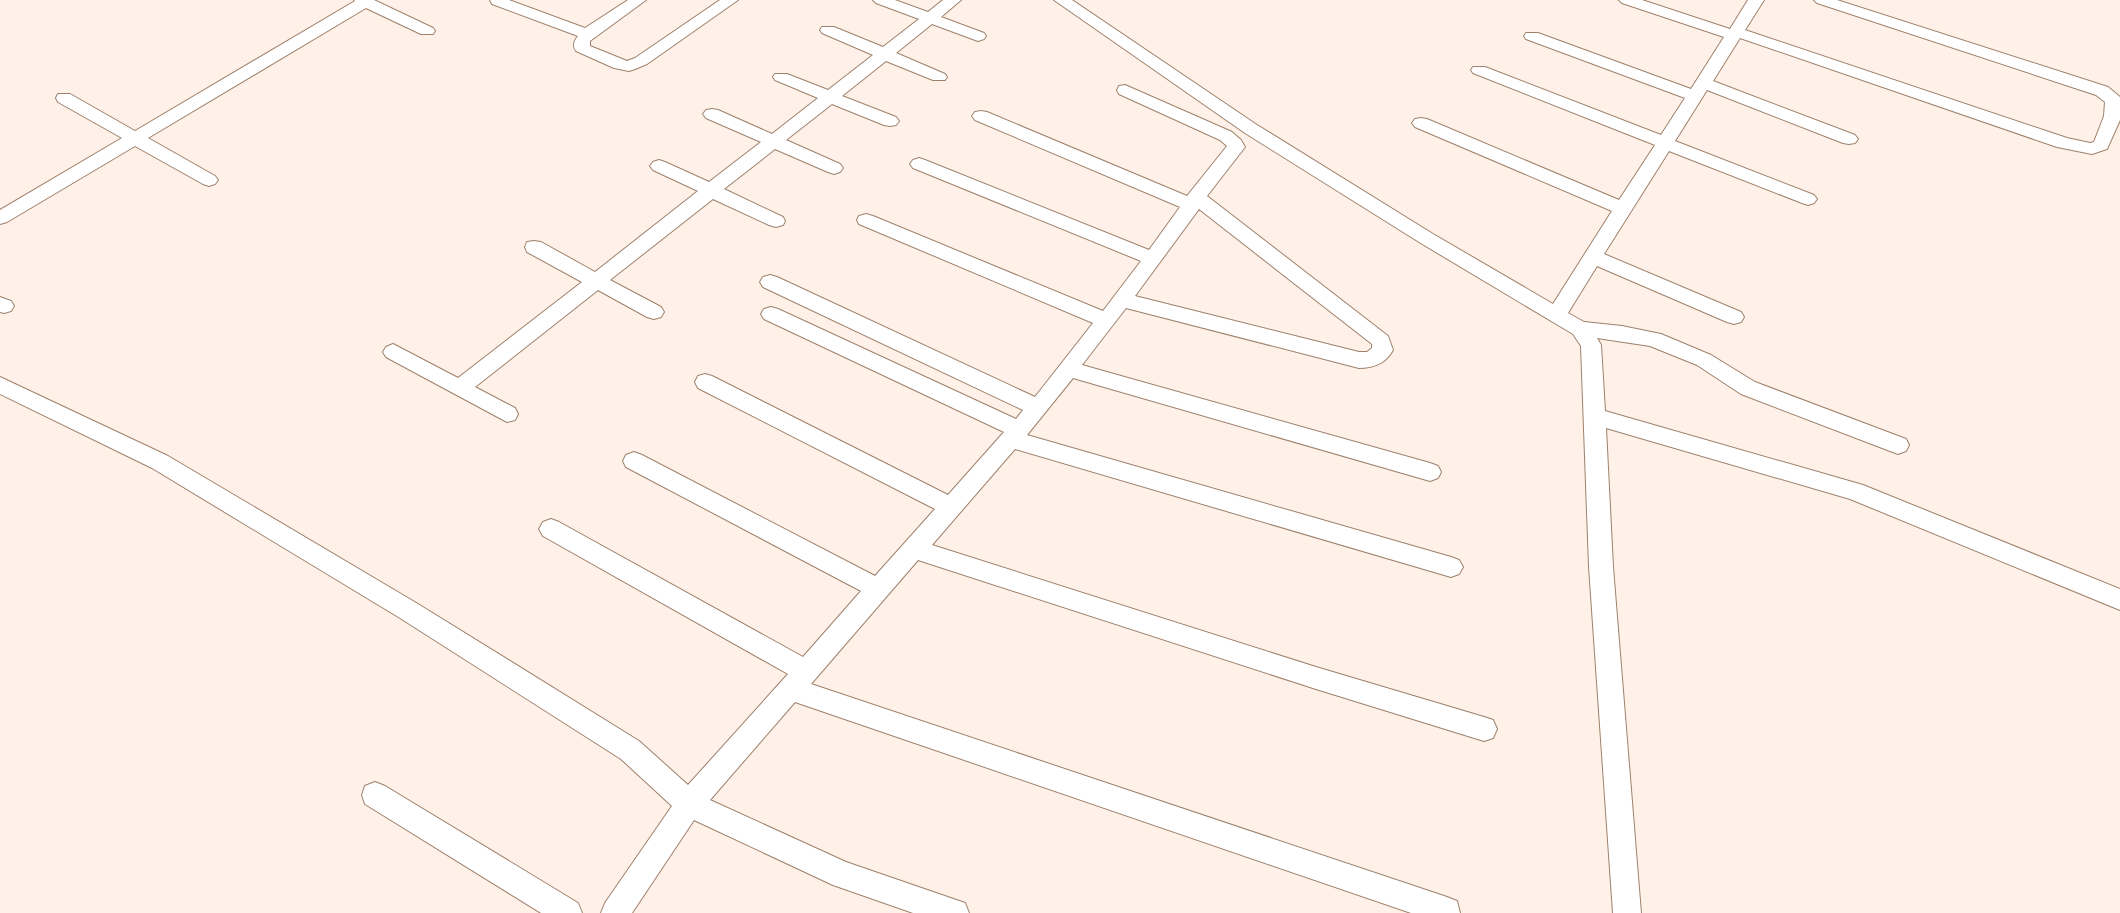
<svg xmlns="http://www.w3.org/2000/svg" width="2120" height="913" viewBox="0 0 2120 913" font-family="'Titillium Web',sans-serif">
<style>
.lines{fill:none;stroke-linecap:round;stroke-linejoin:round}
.minor-casing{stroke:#9e806b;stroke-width:2}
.minor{fill:#fff;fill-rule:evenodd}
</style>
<rect width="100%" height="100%" fill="#fff1e8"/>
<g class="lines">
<g class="minor-casing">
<g id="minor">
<path d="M354,0H374L433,28L435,31L433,34H421L366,8L148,138L215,176L218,180L215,184L209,186L203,184L135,146L7,222L0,224V210L122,138L58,102L56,98L58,94H70L135,131L355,1Z"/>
<path d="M490,0H509L585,28L628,0H646L590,41V46L627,61L635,58L720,0H738L647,64L635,69L629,71L614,68L576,51C572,46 574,41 578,36L492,4Z"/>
<path d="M873,0H895L928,12L943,0H961L941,17L984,33L986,36L984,39L978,41L932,24L896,53L945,74L947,77L945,80H933L886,61L842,96L896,117L899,121L896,125L890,126L884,125L832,104L786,140L840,164L843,168L840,172L834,174L828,172L775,149L724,189L783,217L785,221L783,225L776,227L769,225L713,199L610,280L661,307L664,312L661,317L654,319L647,317L598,290L475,387L515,408L518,414L515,420L507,422L386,357L383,352L386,347L393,344L458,378L582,282L527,252L525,247L527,242L534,241L541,242L595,272L698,191L653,170L650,166L653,162L659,160L665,162L709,182L761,142L706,118L703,114L706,110L712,109L718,110L772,134L818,98L775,80L773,77L775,74H787L828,90L873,55L822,33L820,30L822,27H834L883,47L919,19L876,3Z"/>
<path d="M1054,0H1072L1257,125L1433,234L1553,304L1612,211L1415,127L1412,123L1415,119L1421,118L1427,119L1619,200L1655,145L1473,73L1471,70L1473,67H1485L1661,135L1685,98L1526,39L1524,36L1526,33H1538L1691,89L1724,37L1622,3L1619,0H1642L1730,29L1748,0H1764L1745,30L2067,138L2090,143L2094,142L2104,116L2105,102L2096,95L1817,3L1814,0H1837L2108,87L2120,97V120L2107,149L2092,154L2057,147L1740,38L1713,81L1855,135L1858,139L1855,143L1849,144L1843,143L1707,90L1675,141L1814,195L1817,199L1814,203L1808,205L1802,203L1669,151L1604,254L1741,312L1744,317L1741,322L1734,324L1727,322L1597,266L1568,313L1584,322L1622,326L1661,334L1711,355L1755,382L1906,439L1909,445L1906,451L1898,454L1890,451L1741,394L1697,365L1650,346L1597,338L1601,345L1605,411L1863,485L2120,589V610L1850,499L1606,428L1613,567L1641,913H1613L1589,567L1581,346L1573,334L1419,242L1245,133Z"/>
<path d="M1125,85L1232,132L1241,140L1245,147L1207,196L1388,336L1393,350C1386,363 1374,368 1359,368L1126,308L1082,365L1430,463L1438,466L1441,472L1438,478L1430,481L1073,378L1027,435L1451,557L1459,560L1463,567L1459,574L1451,577L1015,449L932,545L1316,667L1484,717L1493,720L1497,729L1493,738L1484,741L1316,689L918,560L811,684L1447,897L1457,901L1460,913H1411L795,702L710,800L846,862L965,903L969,913H913L833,885L694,820L632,913H601L605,903L672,806L621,759L400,618L152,468L0,394V377L168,456L418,604L639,741L688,785L788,674L543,536L539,529L543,522L551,519L559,522L803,657L861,591L626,467L623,461L626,455L634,452L642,455L875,576L935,509L698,388L695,382L698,376L705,374L712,376L948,495L1004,432L764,319L761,314L764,309L771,307L778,309L1016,419L1023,410L763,287L760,282L763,277L770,275L777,277L1035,397L1093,323L859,224L857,220L859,216L866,214L873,216L1103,311L1141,261L913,168L910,164L913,160L919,158L925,160L1149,250L1180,207L975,120L972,116L975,112L981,111L987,112L1187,196L1227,146L1220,140L1119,94L1117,90L1119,86ZM1199,209L1372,344V348L1367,352H1359L1135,296Z"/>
<path d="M0,297L11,301L14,306L11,311L4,313L0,312Z"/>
<path d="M375,782L385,786L578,903L582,913H541L365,804L362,795L365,786Z"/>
</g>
</g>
<use href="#minor" class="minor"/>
</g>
</svg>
